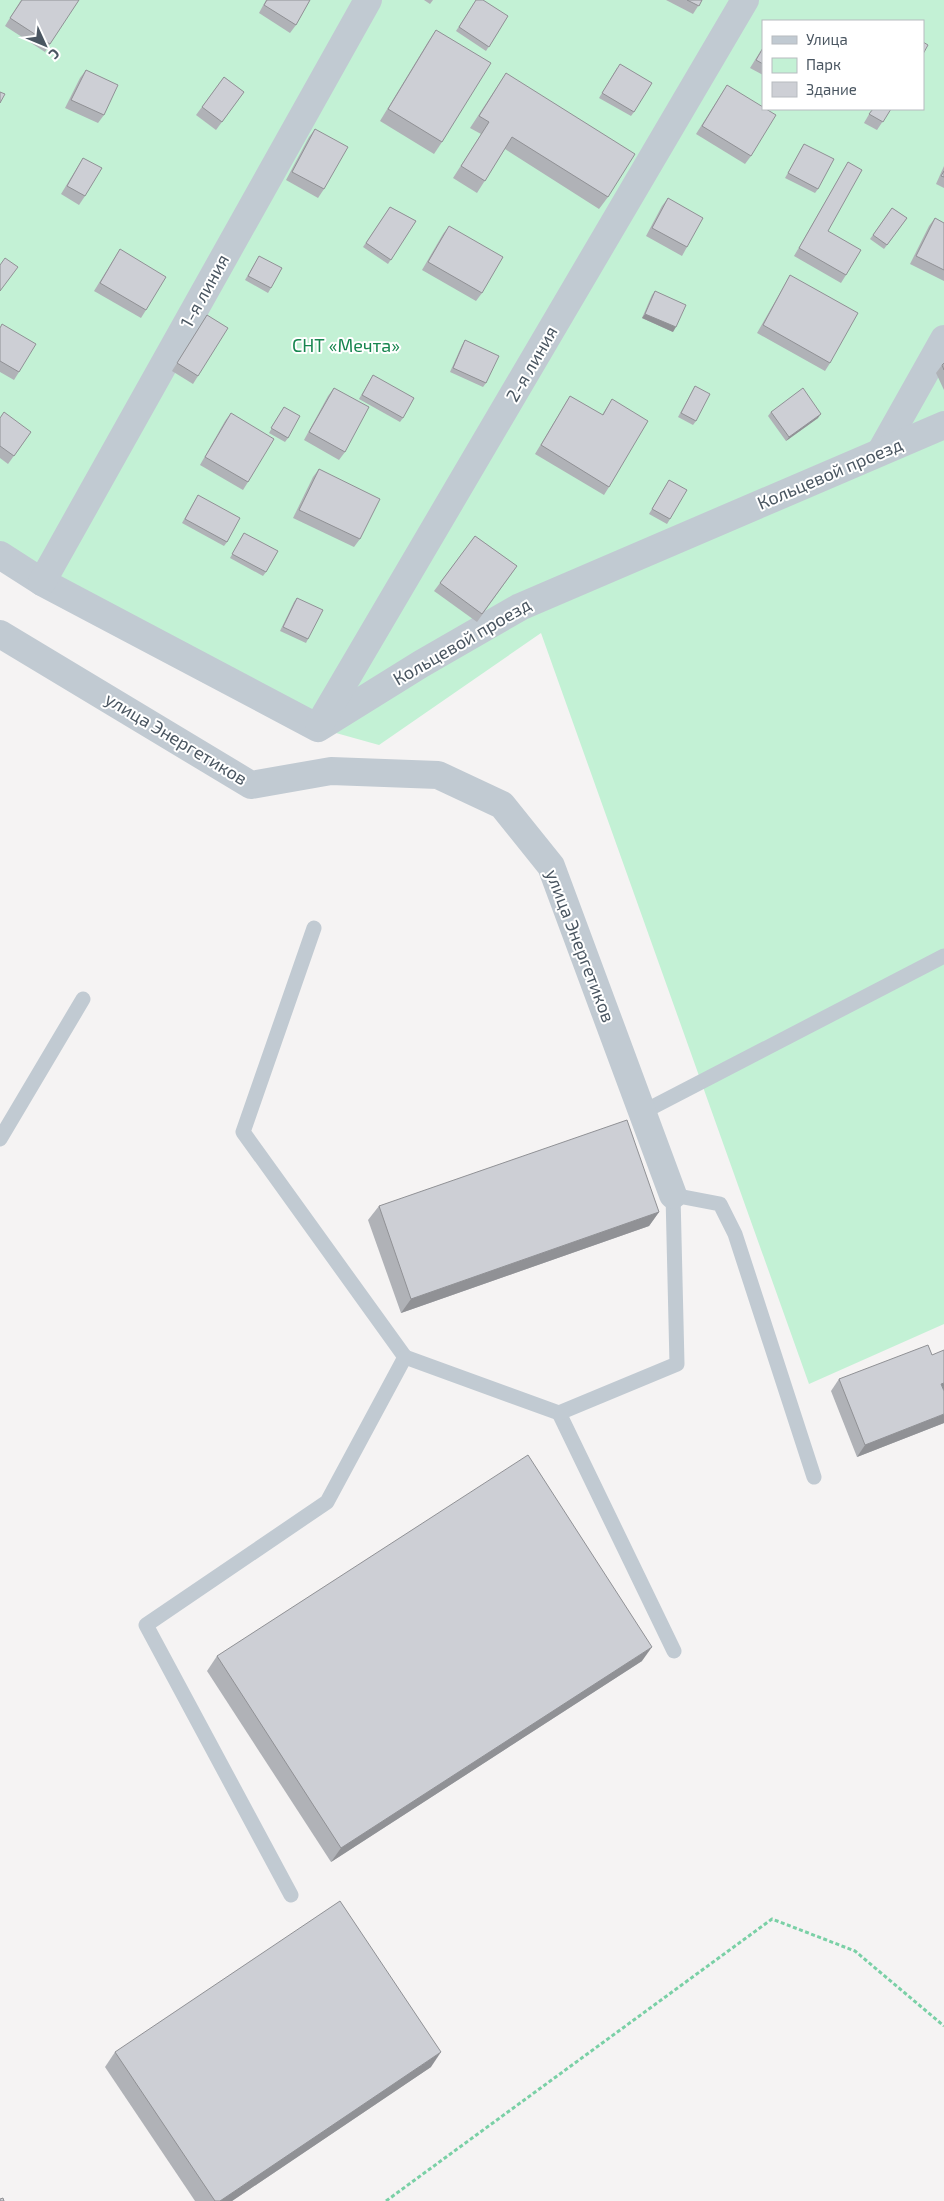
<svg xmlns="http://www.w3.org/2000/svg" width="944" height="2201" viewBox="0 0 944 2201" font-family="'Exo 2',sans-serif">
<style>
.green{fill:#c3f1d5;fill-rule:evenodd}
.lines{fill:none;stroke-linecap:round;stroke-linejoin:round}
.path{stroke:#7ad0a6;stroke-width:3;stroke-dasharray:4 2.5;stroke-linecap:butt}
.service{stroke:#c1cad2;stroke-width:15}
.minor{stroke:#c1cad2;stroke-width:28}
.wall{fill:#b0b2b7}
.shaded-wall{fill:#909195}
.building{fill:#cdcfd5;stroke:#909195}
.labels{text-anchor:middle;stroke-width:4;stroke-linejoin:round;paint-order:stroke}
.street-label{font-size:18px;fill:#4a5661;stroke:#fff}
.park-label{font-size:18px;fill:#17864f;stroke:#fff}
</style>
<rect width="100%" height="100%" fill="#f5f3f3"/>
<path class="green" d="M0,0H944V1324L809,1384L541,633L379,745L318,728L0,555ZM763,21H923V109H763Z"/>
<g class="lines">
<path class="path" d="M386,2201L772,1919L855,1951L944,2026"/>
<g class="service">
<path d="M314,928L243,1132L405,1357"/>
<path d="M643,1112L944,956"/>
<path d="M0,1139L83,999"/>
<path d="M559,1413L674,1651"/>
<path d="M291,1895L146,1625L327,1502L405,1357L559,1413L677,1364L673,1195L720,1204L735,1234L814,1477"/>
</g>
<g class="minor">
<path d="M881,451L944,339"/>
<path d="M0,555L42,582L318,728L421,664L520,607L944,425"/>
<path d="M42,582L368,0"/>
<path d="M0,634L251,785L331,771L438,775L502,805L551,866L673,1195"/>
<path d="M319,725L745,0"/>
</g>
</g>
<g class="wall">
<path d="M21,0L50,44L45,52L5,26Z"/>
<path d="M266,0H310L296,25L290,33L259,13Z"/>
<path d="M424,0H433L430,4Z"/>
<path d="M476,0L508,16L486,51L456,31Z"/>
<path d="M666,0H702L693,14Z"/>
<path d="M436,30L442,142L434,154L380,121L428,42Z"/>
<path d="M763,47V75L750,68Z"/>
<path d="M617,68L634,112L631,116L599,98Z"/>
<path d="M86,70L104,115L98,123L65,108L80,78Z"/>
<path d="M506,73L608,197L599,209L505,149L477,193L453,178L481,134L470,128Z"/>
<path d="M224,77L244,92L216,130L196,115Z"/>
<path d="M727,85L751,156L745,164L696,134Z"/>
<path d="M872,109H891L877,130L864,123Z"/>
<path d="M315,129L324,189L318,198L286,180L309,137Z"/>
<path d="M804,144L818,189L815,193L785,178Z"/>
<path d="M83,158L85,196L79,205L61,194Z"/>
<path d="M848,162L828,231L846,275L841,283L794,256L843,171Z"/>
<path d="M944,166V188L936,184Z"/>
<path d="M668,198L687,247L682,256L646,236L662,206Z"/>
<path d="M390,207L416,221L388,264L363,247Z"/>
<path d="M892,208L907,218L884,249L870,239Z"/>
<path d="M935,218L944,223V281L910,264L929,226Z"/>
<path d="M449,226L482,293L476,301L422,270L443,234Z"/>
<path d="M120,249L146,310L141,318L94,291Z"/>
<path d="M259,256L271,288L268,293L245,280Z"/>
<path d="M790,275L830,363L825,371L757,333L785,284Z"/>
<path d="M655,291L673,332L642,318L652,295Z"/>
<path d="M207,315L198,376L193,384L172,371Z"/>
<path d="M0,327L19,372L14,380L0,372Z"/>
<path d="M465,340L486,383L483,387L450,372L462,345Z"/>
<path d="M944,363V390L936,373L942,365Z"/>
<path d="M373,375L403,418L400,422L359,399Z"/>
<path d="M695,386L696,421L693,425L678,417Z"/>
<path d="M334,388L345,452L339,460L304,440L328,396Z"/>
<path d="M570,396L602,415L612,399L609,487L604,495L535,454L565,404Z"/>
<path d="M284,407L288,438L285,442L269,433Z"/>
<path d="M771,412L818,418L786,441L768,416Z"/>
<path d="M231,413L248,482L243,490L200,465L225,421Z"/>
<path d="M0,418L31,432L8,464L0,458Z"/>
<path d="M319,469L360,539L354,547L293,518L313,477Z"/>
<path d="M669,480L670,519L667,524L649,514Z"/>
<path d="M198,495L227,542L224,546L182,523Z"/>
<path d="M244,533L266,572L263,576L230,558Z"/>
<path d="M475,536L517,566L477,622L434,591Z"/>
<path d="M297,598L308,639L306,643L280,631L294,602Z"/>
<path d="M379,1206L659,1212L649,1226L401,1313L368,1220Z"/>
<path d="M839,1379L944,1423L857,1457L831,1391Z"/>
<path d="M217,1656L642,1661L331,1862L207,1671Z"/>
<path d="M115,2052L431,2067L232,2201H195L105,2067Z"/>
</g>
<g class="shaded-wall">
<path d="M645,314L676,327L673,332L642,318Z"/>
<path d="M821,414L818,418L786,441L789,437Z"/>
<path d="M659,1212L649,1226L401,1313L411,1299Z"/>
<path d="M944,1383V1391L941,1384Z"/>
<path d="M944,1414V1423L857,1457L865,1445Z"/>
<path d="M652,1647L642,1661L331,1862L341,1848Z"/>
<path d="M441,2052L431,2067L232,2201H220Z"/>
</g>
<g class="building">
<path d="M22,0H79L50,44L10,18Z"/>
<path d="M267,0H310L296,25L264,5Z"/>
<path d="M476,0H483L508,16L489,47L459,27Z"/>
<path d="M687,0H702L699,6Z"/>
<path d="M436,30L491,63L442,142L388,109Z"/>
<path d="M923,42L928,45L923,54Z"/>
<path d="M763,48V64L756,60Z"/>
<path d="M620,64L652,83L634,112L602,93Z"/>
<path d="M86,70L118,85L104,115L71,100Z"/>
<path d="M506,73L635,154L608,197L512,137L485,181L461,166L489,122L479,116Z"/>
<path d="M224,77L244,92L222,122L202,107Z"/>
<path d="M727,85L763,107V109H766L776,115L751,156L702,126Z"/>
<path d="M0,92L5,94L0,103Z"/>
<path d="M873,109H891L883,122L869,114Z"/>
<path d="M315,129L348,147L324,189L292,172Z"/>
<path d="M804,144L834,159L818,189L788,173Z"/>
<path d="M83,158L102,168L85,196L67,186Z"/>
<path d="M848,162L862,170L828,231L861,250L846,275L799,248Z"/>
<path d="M944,171V177L941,176Z"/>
<path d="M668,198L703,218L687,247L652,228Z"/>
<path d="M390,207L416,221L391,260L366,243Z"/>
<path d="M892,208L907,218L887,245L873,235Z"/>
<path d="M935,218L944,223V270L916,256Z"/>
<path d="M449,226L503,257L482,293L428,262Z"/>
<path d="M120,249L166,277L146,310L100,283Z"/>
<path d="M259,256L282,268L271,288L248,276Z"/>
<path d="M5,258L18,267L0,291V265Z"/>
<path d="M790,275L858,313L830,363L763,325Z"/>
<path d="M655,291L686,305L676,327L645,314Z"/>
<path d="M207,315L228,328L198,376L177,363Z"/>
<path d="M2,324L36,344L19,372L0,361V328Z"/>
<path d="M465,340L499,356L486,383L453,368Z"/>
<path d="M944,363V370L942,365Z"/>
<path d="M373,375L414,398L403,418L362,395Z"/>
<path d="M695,386L710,394L696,421L681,413Z"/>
<path d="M334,388L369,407L345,452L309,432Z"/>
<path d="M803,388L821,414L789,437L771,412Z"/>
<path d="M570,396L603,415L612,399L648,421L609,487L541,445Z"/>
<path d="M284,407L300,416L288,438L271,428Z"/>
<path d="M4,412L31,432L14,456L0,446V418Z"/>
<path d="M231,413L274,439L248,482L205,457Z"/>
<path d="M319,469L380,499L360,539L299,510Z"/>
<path d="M669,480L687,490L670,519L652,509Z"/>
<path d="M198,495L240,518L227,542L185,519Z"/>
<path d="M244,533L278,551L266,572L232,554Z"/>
<path d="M475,536L517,566L482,614L440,583Z"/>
<path d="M297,598L323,610L308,639L283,627Z"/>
<path d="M627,1120L659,1212L411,1299L379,1206Z"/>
<path d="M928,1345L932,1355L944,1350V1383L941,1384L944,1391V1414L865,1445L839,1379Z"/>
<path d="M528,1455L652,1647L341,1848L217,1656Z"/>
<path d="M340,1901L441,2052L220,2201H215L115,2052Z"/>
<path d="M3,2198L4,2201H0V2199Z"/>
</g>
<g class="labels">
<g class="street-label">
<text transform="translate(205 291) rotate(-61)" y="6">1-я линия</text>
<text transform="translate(532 364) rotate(-60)" y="6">2-я линия</text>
<text transform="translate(830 474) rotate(-23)" y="6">Кольцевой проезд</text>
<text transform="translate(462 642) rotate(-30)" y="6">Кольцевой проезд</text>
<text transform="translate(176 739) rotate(31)" y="6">улица Энергетиков</text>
<text transform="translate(580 946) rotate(69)" y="6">улица Энергетиков</text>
</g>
<g class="park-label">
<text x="346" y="352">СНТ «Мечта»</text>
</g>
</g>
<rect x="762" y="20" width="162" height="90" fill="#ffffff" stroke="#b7bbc0"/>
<rect x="772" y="36" width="25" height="8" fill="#c1cad2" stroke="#b7bbc0"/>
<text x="806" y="45" font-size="15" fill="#4a5661">Улица</text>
<rect x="772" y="58" width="25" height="15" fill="#c3f1d5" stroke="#b7bbc0"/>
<text x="806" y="70" font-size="15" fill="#4a5661">Парк</text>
<rect x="772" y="82" width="25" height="15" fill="#cdcfd5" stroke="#b7bbc0"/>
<text x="806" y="95" font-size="15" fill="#4a5661">Здание</text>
<g transform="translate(45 45) rotate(134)" stroke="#ffffff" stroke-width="4" paint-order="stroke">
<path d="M0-4L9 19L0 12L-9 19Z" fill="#4a5661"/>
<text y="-8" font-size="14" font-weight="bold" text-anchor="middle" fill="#4a5661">С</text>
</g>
</svg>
